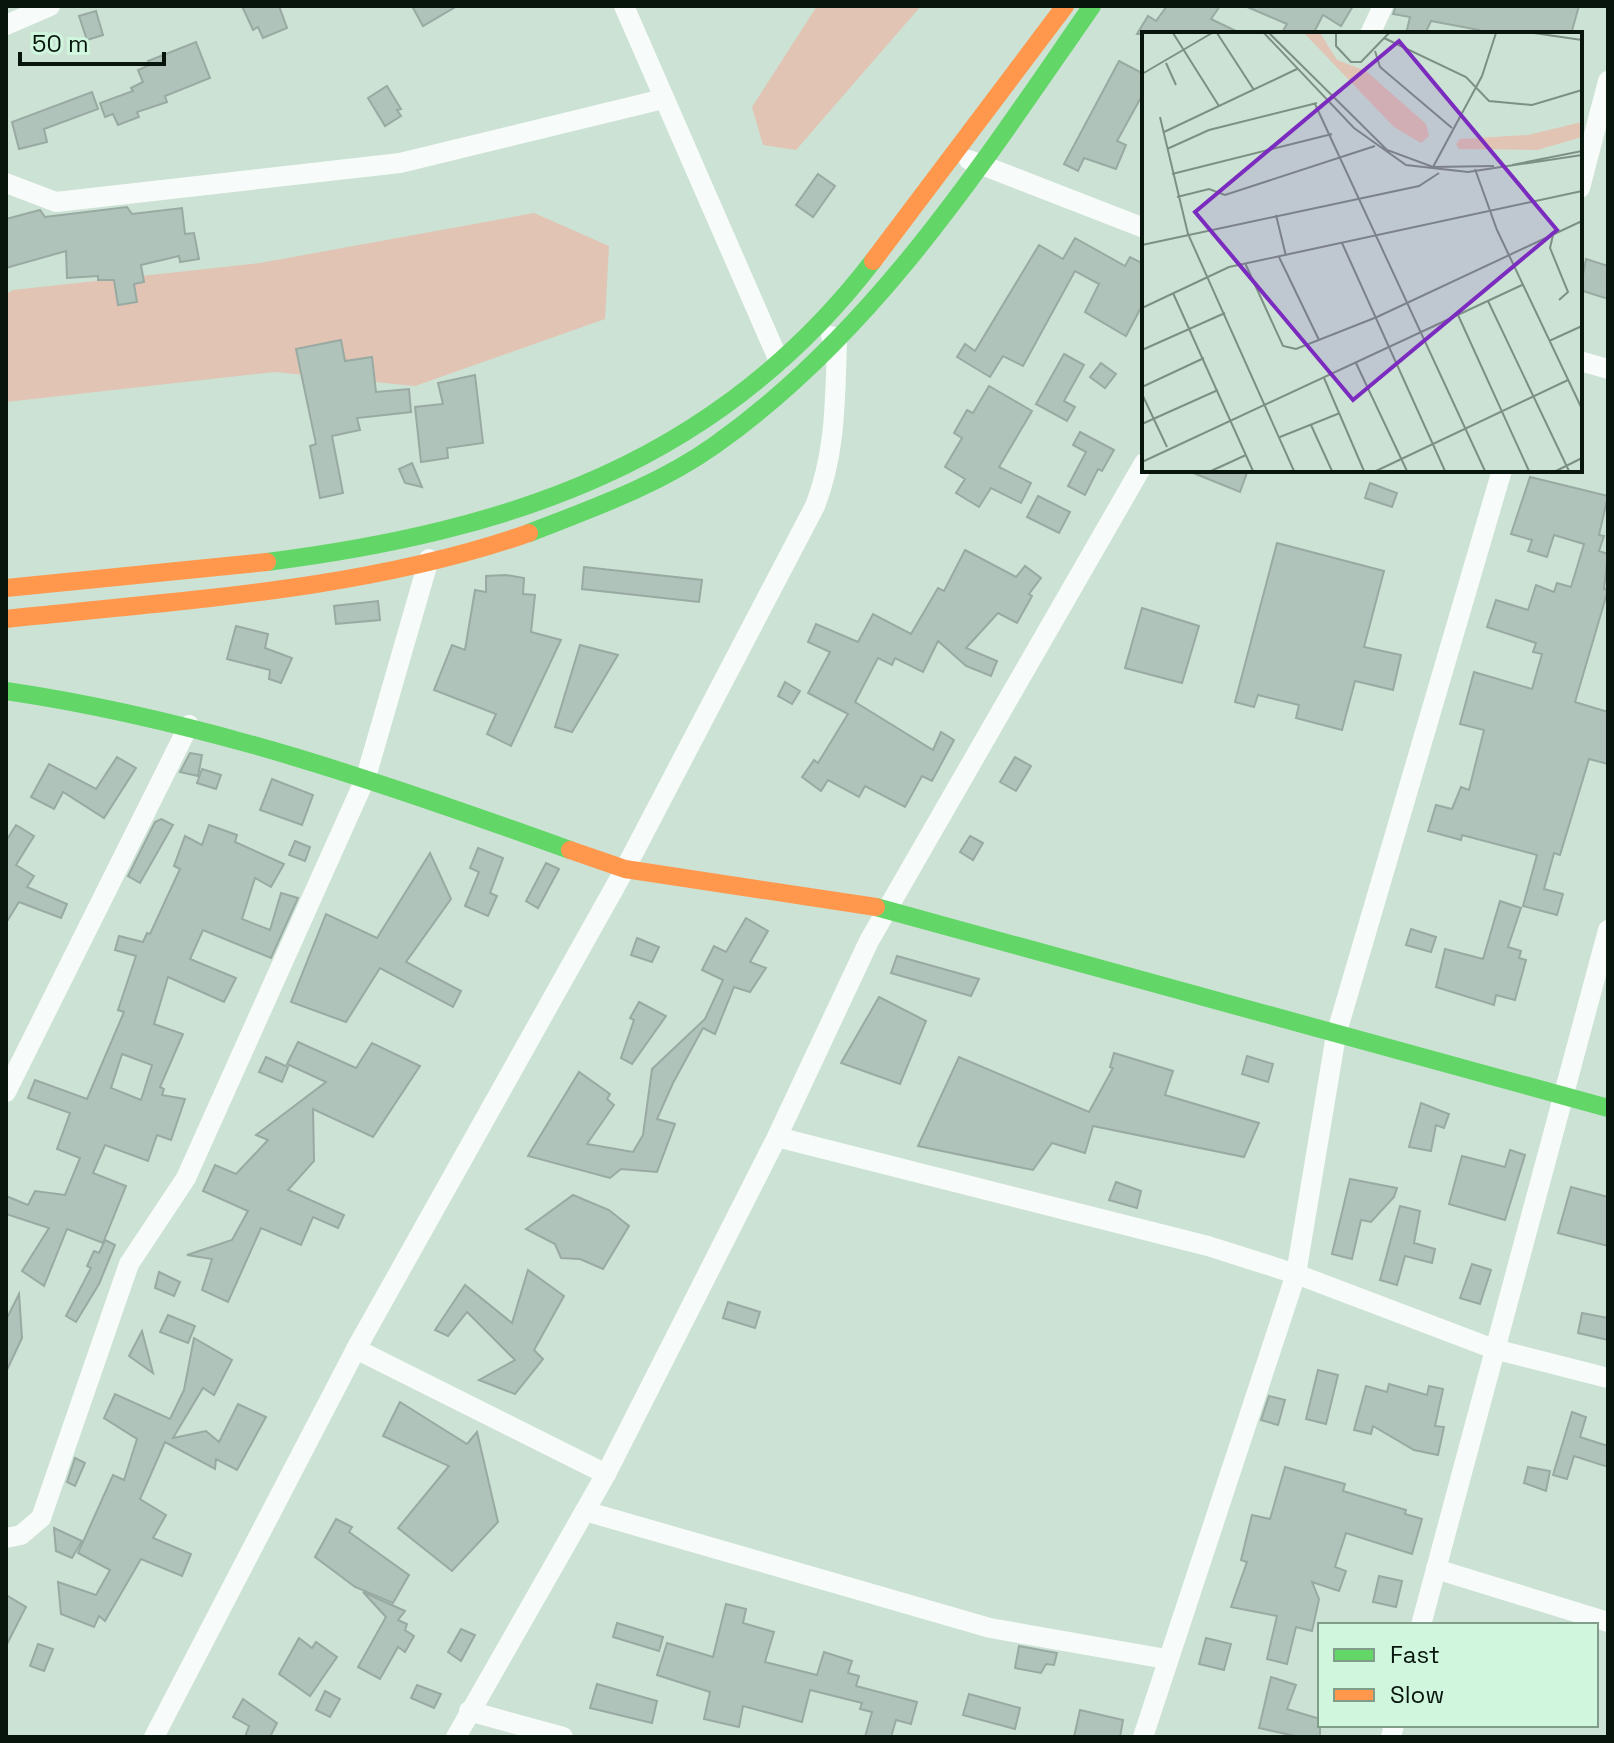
<svg xmlns="http://www.w3.org/2000/svg" width="1614" height="1743" viewBox="0 0 1614 1743" font-family="'Space Grotesk',sans-serif">
<style>
.green{fill:#e1c4b3}
.building{fill:#b0c3ba;stroke:#98aaa2;stroke-width:2;fill-rule:evenodd}
.lines{fill:none;stroke-linecap:round;stroke-linejoin:round}
.street{stroke:#f7fbf9;stroke-width:20}
.fast{stroke:#63d668;stroke-width:18}
.slow{stroke:#ff974d;stroke-width:18}
.inset-road{fill:none;stroke:#7d9084;stroke-width:2}
.view{fill:#7b2cbf;fill-opacity:0.15;stroke:#7b2cbf;stroke-width:4}
.inset-edge{fill:none;stroke:#07150d;stroke-width:4}
</style>
<rect width="100%" height="100%" fill="#cce2d4"/>
<g class="green">
<path d="M817,6H921L796,150L763,145L752,107Z"/>
<path d="M534,213L609,246L605,319L415,386L275,372L6,402V294L13,290L260,263Z"/>
</g>
<g class="building">
<path d="M242,6H279L287,28L263,38L258,27L253,30Z"/>
<path d="M412,6H457L423,26Z"/>
<path d="M1167,6H1220L1211,19L1242,34H1137L1148,16L1156,21Z"/>
<path d="M1245,6H1353L1341,26L1323,15L1313,34H1281L1287,24Z"/>
<path d="M1396,6H1579L1571,34H1478L1479,30L1431,21L1425,34H1406L1410,17L1393,14Z"/>
<path d="M96,11L103,35L87,40L79,16Z"/>
<path d="M196,42L210,78L165,96L167,102L137,112L139,117L118,125L113,114L105,117L100,103L133,91L131,88L143,82L138,70L150,65L148,61Z"/>
<path d="M1119,61L1144,74V92L1117,141L1126,145L1116,169L1084,158L1078,171L1064,164Z"/>
<path d="M387,86L401,109L397,110L401,116L385,126L368,98Z"/>
<path d="M92,92L98,109L44,129L47,142L19,149L12,122Z"/>
<path d="M818,174L835,186L813,217L796,205Z"/>
<path d="M127,207L132,214L182,208L185,234L194,233L199,259L180,262L179,256L141,265L144,282L134,284L137,302L118,305L114,280H98V276L67,278L66,251L6,268V219L40,210L45,217Z"/>
<path d="M1075,238L1125,266L1130,257L1144,264V302L1126,336L1085,312L1099,284L1075,271L1023,366L1003,356L990,377L957,357L965,344L975,351L1039,245L1063,259Z"/>
<path d="M1586,259L1608,266V299L1580,290Z"/>
<path d="M341,340L345,361L372,357L376,392L409,389L411,412L357,418L360,430L332,436L343,493L320,498L310,446L316,444L296,349Z"/>
<path d="M1064,354L1084,365L1064,401L1075,407L1067,421L1036,404Z"/>
<path d="M1101,363L1116,374L1105,388L1090,377Z"/>
<path d="M475,375L483,443L447,448L448,458L421,462L415,407L443,404L438,383Z"/>
<path d="M989,386L1032,411L999,467L1031,483L1021,503L991,488L979,507L956,493L965,479L945,467L962,438L954,433L967,410L973,413Z"/>
<path d="M1080,432L1114,450L1102,471L1098,469L1085,495L1068,486L1086,452L1073,445Z"/>
<path d="M412,463L422,487L405,483L399,469Z"/>
<path d="M1186,470H1248L1240,492Z"/>
<path d="M1530,477L1608,496L1599,535L1604,536L1599,551L1608,554L1604,589L1608,590L1575,702L1608,712V764L1589,759L1560,855L1554,853L1544,889L1563,894L1557,915L1523,906L1537,855L1462,835L1461,840L1428,831L1436,805L1452,809L1461,787L1469,790L1484,730L1460,724L1474,672L1532,689L1542,654L1533,652L1536,643L1487,627L1496,600L1528,610L1536,585L1554,592L1557,583L1571,587L1584,544L1554,535L1547,557L1528,551L1532,540L1511,534Z"/>
<path d="M1370,483L1397,493L1392,507L1365,498Z"/>
<path d="M1038,496L1070,512L1059,533L1027,517Z"/>
<path d="M1277,543L1384,571L1364,647L1401,655L1393,690L1355,681L1342,730L1296,718L1299,705L1258,695L1254,707L1235,702Z"/>
<path d="M965,550L1016,577L1025,566L1041,578L1029,594L1032,596L1017,623L998,613L966,648L997,661L991,676L966,666L938,641L923,672L895,658L892,665L878,658L855,702L933,750L941,732L954,740L932,781L922,776L905,807L865,786L859,797L828,780L821,791L802,777L814,760L818,763L848,714L808,693L830,652L808,642L816,624L858,642L873,614L911,634L938,588L944,591Z"/>
<path d="M584,567L702,580L699,602L582,589Z"/>
<path d="M506,575L524,578L523,594L535,595L531,632L561,640L511,746L487,734L496,714L434,690L452,645L465,650L475,590L486,592V576Z"/>
<path d="M378,601L380,620L336,624L334,606Z"/>
<path d="M1142,608L1199,626L1182,683L1125,668Z"/>
<path d="M236,626L268,634L265,648L292,658L281,683L269,679L270,670L227,659Z"/>
<path d="M580,645L618,655L572,732L555,727Z"/>
<path d="M785,682L800,691L792,704L778,696Z"/>
<path d="M190,753L202,755L198,776L180,772Z"/>
<path d="M117,757L136,768L104,818L63,792L54,809L31,797L49,764L96,789Z"/>
<path d="M1015,757L1031,766L1016,791L1000,782Z"/>
<path d="M202,769L221,775L216,789L197,783Z"/>
<path d="M272,779L313,795L302,825L260,810Z"/>
<path d="M161,819L173,825L140,883L128,876L155,822Z"/>
<path d="M16,825L34,836L16,865L34,876L27,887L67,904L61,918L19,902L6,923V841Z"/>
<path d="M209,825L237,835L235,842L284,864L271,887L255,878L242,919L270,930L281,893L298,898L271,958L203,930L190,959L236,978L224,1002L168,977L154,1024L183,1034L160,1087L164,1089L162,1095L185,1099L171,1140L157,1135L148,1161L105,1145L93,1173L126,1186L103,1243L67,1229L44,1286L22,1271L49,1228L6,1214V1196L28,1205L35,1191L65,1195L80,1158L57,1149L70,1113L28,1098L35,1080L87,1099L124,1012L118,1010L136,956L115,950L119,936L143,942L147,933L150,934L180,869L174,866L185,836L202,845ZM122,1054L152,1065L141,1100L111,1088Z"/>
<path d="M970,836L983,843L973,860L960,852Z"/>
<path d="M295,841L310,847L305,861L289,855Z"/>
<path d="M478,848L503,858L490,893L497,896L488,916L465,906L479,872L470,868Z"/>
<path d="M430,853L451,899L406,962L461,991L453,1007L380,968L346,1022L291,1002L326,914L377,938Z"/>
<path d="M546,863L559,869L538,908L526,901Z"/>
<path d="M1500,901L1521,908L1508,947L1521,951L1519,958L1526,960L1515,1000L1496,995L1494,1005L1436,987L1445,949L1483,959Z"/>
<path d="M746,918L768,931L750,962L766,968L750,992L734,987L715,1034L703,1028L673,1083L657,1119L675,1124L657,1172L621,1169L610,1178L528,1156L579,1072L610,1094L607,1099L614,1105L587,1144L633,1152L643,1135L652,1069L705,1019L723,980L702,970L714,946L726,952Z"/>
<path d="M1411,929L1436,937L1431,952L1406,945Z"/>
<path d="M637,938L659,947L652,962L631,955Z"/>
<path d="M897,956L979,979L971,996L891,973Z"/>
<path d="M879,997L926,1021L900,1084L841,1063Z"/>
<path d="M639,1002L666,1016L632,1064L621,1058L634,1020L630,1018Z"/>
<path d="M298,1042L356,1068L372,1043L420,1066L373,1137L313,1109L314,1161L288,1190L344,1215L338,1228L313,1217L301,1245L261,1228L228,1302L202,1290L212,1259L187,1255L232,1240L248,1211L203,1191L215,1165L236,1174L268,1140L256,1135L326,1082L287,1064Z"/>
<path d="M1114,1053L1173,1071L1165,1095L1259,1123L1244,1157L1093,1126L1085,1153L1052,1143L1033,1170L918,1146L959,1057L1089,1112L1113,1068L1110,1067Z"/>
<path d="M1247,1056L1273,1064L1268,1082L1242,1074Z"/>
<path d="M266,1057L288,1067L282,1082L259,1072Z"/>
<path d="M1421,1103L1449,1114L1444,1128L1436,1125L1431,1151L1409,1147Z"/>
<path d="M1510,1150L1525,1155L1505,1220L1449,1204L1462,1156L1505,1167Z"/>
<path d="M1350,1179L1397,1188L1394,1197L1371,1222L1361,1220L1352,1259L1332,1254Z"/>
<path d="M1116,1182L1141,1191L1137,1208L1109,1200Z"/>
<path d="M1571,1187L1608,1197V1246L1558,1233Z"/>
<path d="M573,1195L609,1210L629,1226L603,1269L580,1259L561,1258L555,1244L526,1229Z"/>
<path d="M1400,1206L1420,1211L1414,1243L1435,1249L1432,1263L1405,1256L1397,1285L1380,1280Z"/>
<path d="M105,1240L115,1245L99,1284L76,1322L66,1316L91,1268L87,1266L94,1251L99,1253Z"/>
<path d="M1472,1264L1491,1270L1480,1304L1460,1298Z"/>
<path d="M528,1270L564,1296L534,1350L543,1359L515,1394L479,1380L515,1360L467,1312L448,1336L435,1330L465,1285L512,1323Z"/>
<path d="M159,1272L180,1282L174,1296L155,1288Z"/>
<path d="M19,1294L22,1338L6,1372V1320Z"/>
<path d="M728,1302L760,1312L755,1328L723,1318Z"/>
<path d="M1582,1313L1608,1318V1340L1578,1333Z"/>
<path d="M168,1315L195,1326L188,1343L160,1332Z"/>
<path d="M142,1331L153,1373L129,1356Z"/>
<path d="M194,1338L232,1360L214,1395L203,1388L173,1438L206,1431L219,1442L238,1404L266,1417L237,1470L216,1459L215,1469L165,1442L140,1499L166,1515L153,1538L191,1554L182,1576L141,1559L105,1621L99,1616L94,1627L61,1614L58,1582L96,1595L110,1570L78,1553L113,1475L124,1480L137,1439L104,1418L115,1394L170,1419L184,1390Z"/>
<path d="M1318,1370L1338,1375L1326,1424L1306,1419Z"/>
<path d="M1389,1384L1427,1395L1429,1386L1443,1389L1435,1426L1444,1427L1438,1455L1414,1450L1373,1426L1371,1434L1354,1430L1366,1386L1387,1392Z"/>
<path d="M1269,1396L1285,1400L1278,1425L1261,1420Z"/>
<path d="M400,1402L467,1444L477,1432L498,1522L452,1571L398,1528L449,1466L383,1436Z"/>
<path d="M1572,1412L1586,1417L1580,1437L1608,1446V1467L1574,1456L1567,1479L1553,1475Z"/>
<path d="M75,1458L85,1463L75,1486L67,1482Z"/>
<path d="M1285,1467L1345,1484L1343,1491L1406,1510L1405,1514L1422,1519L1412,1554L1346,1533L1335,1567L1346,1571L1339,1591L1312,1582L1319,1599L1312,1631L1296,1627L1287,1664L1267,1659L1277,1616L1231,1607L1247,1562L1241,1560L1252,1515L1270,1519Z"/>
<path d="M1528,1467L1550,1471L1546,1491L1524,1483Z"/>
<path d="M336,1519L352,1527L349,1532L409,1575L393,1603L355,1587L315,1557Z"/>
<path d="M54,1528L82,1541L72,1558L56,1551Z"/>
<path d="M1379,1576L1402,1581L1396,1607L1373,1602Z"/>
<path d="M363,1592L405,1611L398,1620L407,1624L405,1630L414,1636L405,1652L398,1647L380,1679L358,1667L386,1617Z"/>
<path d="M6,1595L26,1607L6,1646Z"/>
<path d="M726,1604L746,1609L743,1623L774,1632L765,1662L817,1675L824,1652L852,1661L848,1673L859,1676L856,1686L917,1702L911,1724L896,1720L891,1737H865L872,1712L860,1709L862,1703L810,1690L802,1722L743,1706L739,1727L704,1719L710,1692L657,1675L667,1643L713,1657Z"/>
<path d="M617,1623L663,1637L659,1651L613,1637Z"/>
<path d="M461,1629L475,1635L461,1661L448,1652Z"/>
<path d="M299,1638L312,1648L316,1642L337,1657L310,1696L279,1674Z"/>
<path d="M1206,1638L1231,1644L1224,1670L1199,1664Z"/>
<path d="M38,1644L53,1649L44,1671L30,1666Z"/>
<path d="M1019,1646L1057,1653L1054,1665L1046,1664L1041,1673L1015,1668Z"/>
<path d="M1271,1677L1296,1685L1287,1709L1320,1719V1737H1300L1259,1728Z"/>
<path d="M597,1684L657,1701L652,1723L590,1708Z"/>
<path d="M417,1685L441,1694L434,1708L411,1698Z"/>
<path d="M325,1691L340,1699L330,1717L316,1710Z"/>
<path d="M969,1694L1020,1708L1015,1729L963,1715Z"/>
<path d="M243,1699L277,1723L270,1737H245L249,1726L233,1717Z"/>
<path d="M1080,1710L1123,1720L1120,1737H1074Z"/>
</g>
<g class="lines">
<g class="street">
<path d="M624,6L779,361"/>
<path d="M6,25L50,6"/>
<path d="M1370,34L1383,6"/>
<path d="M969,160L1144,228"/>
<path d="M6,183L56,202L400,163L663,99"/>
<path d="M1580,188L1608,81"/>
<path d="M1580,361L1608,369"/>
<path d="M6,1092L189,725"/>
<path d="M777,1137L1208,1246L1296,1274L1494,1349L1608,1378"/>
<path d="M356,1349L606,1474"/>
<path d="M585,1511L990,1628L1166,1659"/>
<path d="M6,1538L21,1535L41,1518L129,1264L186,1178L366,777L429,559"/>
<path d="M1436,1569L1608,1622"/>
<path d="M1421,1625L1608,930"/>
<path d="M469,1711L563,1737"/>
<path d="M154,1737L356,1349L625,869L815,506C836,452 835,400 837,342L831,336"/>
<path d="M456,1737L606,1474L777,1137L869,941L1144,463"/>
<path d="M1143,1737L1296,1274L1336,1035L1502,470"/>
<path d="M1391,1737L1394,1725"/>
</g>
<g class="fast">
<path d="M529,533C593,508 659,485 715,445C875,332 982,164 1092,6"/>
<path d="M267,562C510,531 718,463 873,261"/>
<path d="M6,691C203,720 384,783 570,850"/>
<path d="M876,907L1608,1108"/>
</g>
<g class="slow">
<path d="M873,261L1065,6"/>
<path d="M6,588L267,562"/>
<path d="M6,619C180,600 363,591 529,533"/>
<path d="M570,850L625,869L876,907"/>
</g>
</g>
<g transform="translate(1142 32)">
<rect width="440" height="440" fill="#cce2d4"/>
<path d="M162,1H178L195,28L224,39L284,92L287,104L279,111L252,95ZM440,90V105L395,118L317,117L314,112L318,107L386,103Z" fill="#e1c4b3"/>
<path class="inset-road" d="M31,1L77,74M75,1L112,58M122,1L212,96L264,133L326,140L440,123M127,1L245,118L291,135L352,134M194,1V14L209,30H219L247,1M392,1L440,8M242,6L324,45L347,69L390,73L440,58M233,19L238,35L310,96M24,31L34,53M0,42L70,1M173,72L343,439M18,85L46,202L152,439M22,100L155,37M25,117L67,98L175,71M370,133L440,119M291,135L340,44L354,1M333,137L355,198L440,377M30,142L190,102M35,165L67,157L83,163L233,114M134,183L144,224M411,203L408,216L426,260L417,268M200,211L303,439M0,213L277,154L297,141M137,225L177,308M103,231L141,314L154,317L235,285L440,189M31,261L111,439M346,269L427,439M0,276L87,235L440,159M316,283L387,439M407,309L440,294M0,318L83,281M214,331L265,439M182,346L222,439M0,355L62,326M0,362L25,415M0,392L76,358M169,393L190,439M138,405L198,381M0,430L380,253M69,439L104,423M234,439L426,348M414,439L440,426"/>
<path class="view" d="M257,9L415,198L211,368L53,180Z"/>
<rect width="440" height="440" class="inset-edge"/>
</g>
<rect width="1614" height="1743" fill="none" stroke="#07150d" stroke-width="16"/>
<rect x="1318" y="1623" width="280" height="104" fill="#d0f7de" stroke="#809d8a" stroke-width="2"/>
<rect x="1334" y="1649" width="40" height="12" fill="#63d668" stroke="#809d8a" stroke-width="2"/>
<text x="1390" y="1663" font-size="24" fill="#07150d">Fast</text>
<rect x="1334" y="1689" width="40" height="12" fill="#ff974d" stroke="#809d8a" stroke-width="2"/>
<text x="1390" y="1703" font-size="24" fill="#07150d">Slow</text>
<path d="M20 52v12h144v-12" fill="none" stroke="#07150d" stroke-width="4"/>
<text x="32" y="52" font-size="24" fill="#07150d" stroke="#d0f7de" stroke-width="6" paint-order="stroke">50 m</text>
</svg>
